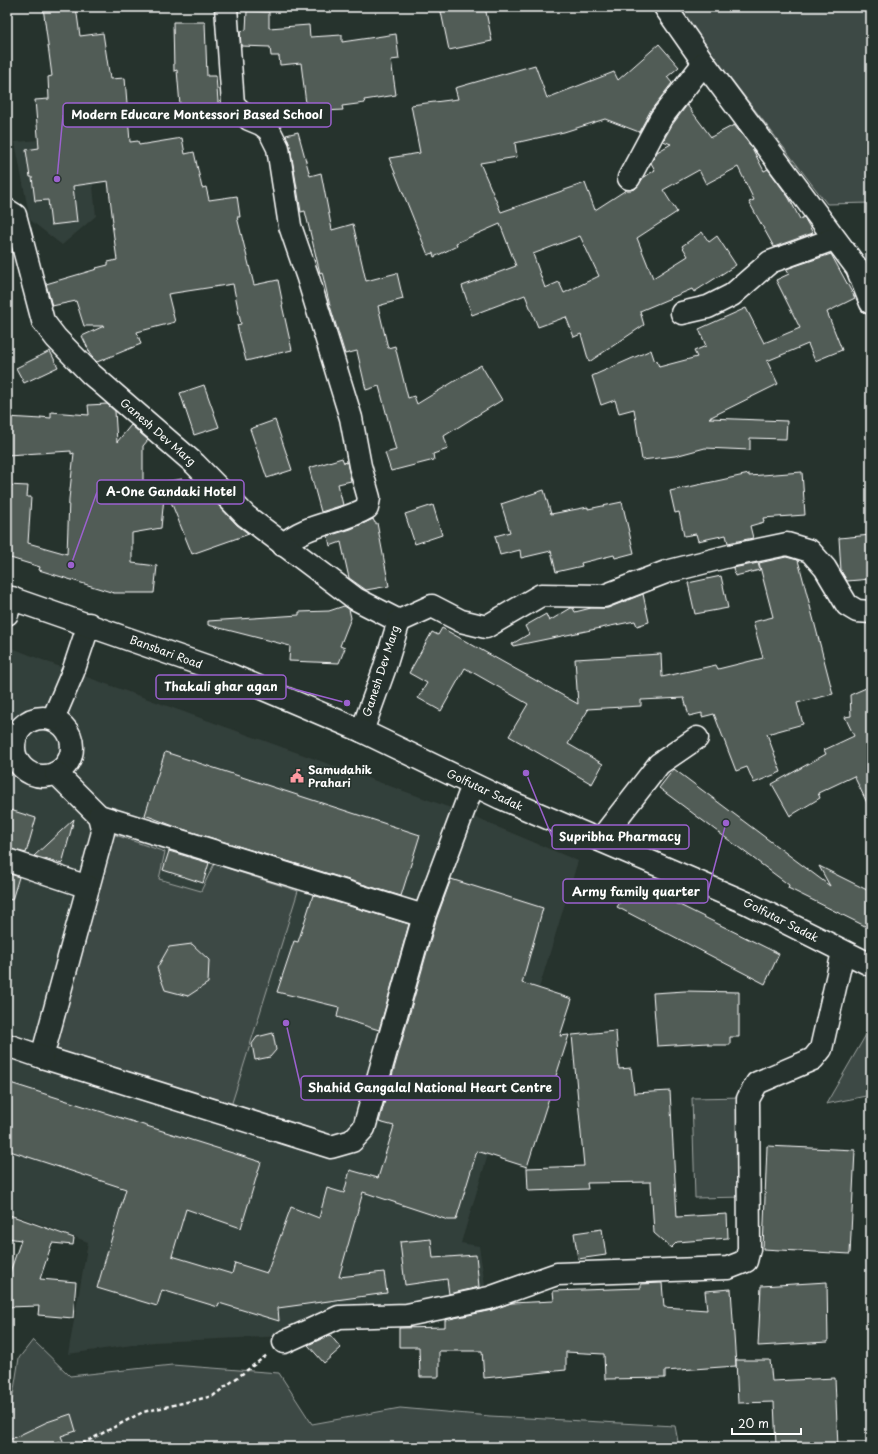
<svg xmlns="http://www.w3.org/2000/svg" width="878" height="1454" viewBox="0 0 878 1454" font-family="'Playpen Sans',sans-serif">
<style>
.built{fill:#333f3a}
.green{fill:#3e4944;stroke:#9ea4a2}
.building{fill:#515c57;stroke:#fff;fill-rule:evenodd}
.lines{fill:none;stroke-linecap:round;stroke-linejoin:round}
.minor-casing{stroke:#fff;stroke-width:25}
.major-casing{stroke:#fff;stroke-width:25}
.path{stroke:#fff;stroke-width:2.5;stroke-dasharray:4 3;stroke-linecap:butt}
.minor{stroke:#26332d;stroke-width:22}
.major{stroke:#26332d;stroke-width:22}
.labels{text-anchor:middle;stroke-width:3;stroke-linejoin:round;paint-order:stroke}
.street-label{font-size:11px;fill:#fff;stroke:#26332d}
.poi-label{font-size:11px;font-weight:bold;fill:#fff;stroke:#26332d;text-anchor:start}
.leader{fill:none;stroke:#9c61cf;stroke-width:1.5}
.callout-dot{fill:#9c61cf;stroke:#26332d;stroke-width:1.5}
.callout{fill:#26332d;stroke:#9c61cf;stroke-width:1.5}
.callout-label{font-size:12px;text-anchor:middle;font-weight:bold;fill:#fff}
</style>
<rect width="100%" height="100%" fill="#26332d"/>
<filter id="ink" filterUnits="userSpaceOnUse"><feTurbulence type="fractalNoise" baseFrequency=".025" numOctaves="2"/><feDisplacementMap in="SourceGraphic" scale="8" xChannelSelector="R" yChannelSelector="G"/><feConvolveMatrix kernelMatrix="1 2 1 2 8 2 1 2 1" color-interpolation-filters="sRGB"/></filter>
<g filter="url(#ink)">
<g class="built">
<path d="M88,136L96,216L62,245L30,220L15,142Z"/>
<path d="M7,646L73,672L462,812L578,861L461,1243L479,1246L486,1292L285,1336L154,1342L68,1354L88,1242L7,1212Z"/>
</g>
<g class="green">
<path d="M676,7L871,8V203L827,204Z"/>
<path d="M104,831L165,852L159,879L201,891L214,864L298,891L231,1106L52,1050Z"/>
<path d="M871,1026V1095L826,1104Z"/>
<path d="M744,1097L746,1197L695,1198L692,1098Z"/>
<path d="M33,1340L70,1376L172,1365L279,1373L312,1424L400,1408L490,1416L675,1426L679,1447H211L196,1444L163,1447H7V1434L19,1358Z"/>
</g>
<g class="building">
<path d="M43,7H76L80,36L103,33L110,79L125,78L130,142L138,141L139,145L182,138L185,154L194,152L202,188L206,187L209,200L237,196L240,217H237L254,285L278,280L283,305H282L292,350L246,361L237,325L241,324L233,284L168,294L175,322L137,332L141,344L97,362L92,357L82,336L104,326H84L76,301L52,306L46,284L97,269L96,268L108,265V262L117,260L112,223L113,222L108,181L73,186L77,222L51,225L48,200L35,201L32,177H30L26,150L39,148L35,100L49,99L48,77L52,76Z"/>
<path d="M440,7H485L492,41L449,50Z"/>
<path d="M247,11L269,12V28L309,25L310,37L342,35V42L396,34L399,59L391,60L396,95L364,100L365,103L342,106L343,110L307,112L301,63L280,65L279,56H271L270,47L241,46L240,31L246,30Z"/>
<path d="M173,22H205L207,76H216L219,114L181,117L177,70L174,71Z"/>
<path d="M659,44L679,67L667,77L672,83L651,110L639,132L605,119L564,132L515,143L517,157L480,163L501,212L585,183L595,210L626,190L635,189L643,178L655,170L651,163L657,152L671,144L663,141L672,125L687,105L711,137L734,125L751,146L764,171L768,169L789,198L800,219L804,217L813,233L774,247L749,202L754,200L738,167L706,184L699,170L663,190L677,212L637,238L653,278L688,256L682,246L702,232L709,242L717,236L736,265L694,292L692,289L640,311L644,325L589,362L581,334L574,337L566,317L538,327L525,295L472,315L462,286L516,266L500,224L456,243L457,246L434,257L433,253L428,255L389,158L420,153L411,105L458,99L455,88L535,65L547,98L614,72L618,80ZM580,236L599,276L564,293L559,282L545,288L533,254Z"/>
<path d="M298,132L310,176L321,173L332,230L353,224L366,281L397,273L403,299L378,306L388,348L395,346L408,398L414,396L417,404L481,365L502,400L444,436L448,449L433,454L434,460L391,471L385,453L396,450L379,386L366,390L357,351L345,354L330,306L322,272L320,273L305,211L301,212L290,146L286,135Z"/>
<path d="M831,254L855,298L827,312L842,350L815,361L808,344L767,361L778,384L709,418L787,421L786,439L750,438V450L705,448L675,456L642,460L634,409L619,413L615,400L601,405L592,376L651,350L655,362L657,361L659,367L697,357L694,351L706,346L699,329L746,308L764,343L800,328L776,280L789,274L786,269Z"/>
<path d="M50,351L58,367L24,383L16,368Z"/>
<path d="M204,385L219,427L194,435L180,393Z"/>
<path d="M107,404L115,411L117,442L131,425L148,440L143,446V485L182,479L186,503L201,487L237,525L249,534L192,554L165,487L161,528L132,533V563L157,566L154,593H114L39,570L40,567L7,557V485L28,486L27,497H31L28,543L67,554L69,499L74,453L71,454V451L7,455V417L41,419L40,417L51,418V412L89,415L88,405Z"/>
<path d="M275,420L292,470L267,478L250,429Z"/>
<path d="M342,458L344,463L347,462L351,481L338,484L343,505L321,512L309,468Z"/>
<path d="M802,472L805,515L763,518L764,522L750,526L753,538L728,543L726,535L698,541L696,534L684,536L679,512L675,513L670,491L749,474V476Z"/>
<path d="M544,490L551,514L588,507V509L622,502L634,553L615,558L614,555L581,563L582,566L556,572L551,551L521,558L520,550L500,555L495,536L510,532L501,504Z"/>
<path d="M433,505L442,535L415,544L405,514Z"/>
<path d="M373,519L375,523H377L389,586L366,590L349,578L341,542L330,546L328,536L351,529Z"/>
<path d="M871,535V579L847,581L841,571L839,538Z"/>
<path d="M786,557L798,560L833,694L797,703L803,724L767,734L781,772L754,783L747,767L736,771L714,714L702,717V713L689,716L684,698L641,700V706L587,709L588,710L568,744L603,764L592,784L509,736L528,704L465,668L441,711L418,698L427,683L409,673L432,632L438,635L442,628L578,704L575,659L661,654L662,677L716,665L718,669L763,658L753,622L773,617L759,563Z"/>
<path d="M758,563L760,570L735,576L733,568Z"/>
<path d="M721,576L728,608L695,614L688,583Z"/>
<path d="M643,594L649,622L637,626L635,621L513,646L512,644L529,634L525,626L546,614L549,621L571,608H573L575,612L591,608H608Z"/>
<path d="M344,606L349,609L351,618L340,646L345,648L339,663L289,661L290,646L208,625V621L299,615V612L329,611Z"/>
<path d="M866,688L871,698V811L854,776L818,793L820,798L790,816L772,784L826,754L824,750L854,736L845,717L851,716L850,695Z"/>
<path d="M165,752L420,835L401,896L176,827L145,815Z"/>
<path d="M674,769L830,886L819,866L871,892V929L788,888L789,885L659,788Z"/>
<path d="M7,809L36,818L26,853L7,848Z"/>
<path d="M74,819L62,864L34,856Z"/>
<path d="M169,851L209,863L203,883L163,870Z"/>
<path d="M7,873L19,877L12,900L7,899Z"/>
<path d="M451,879L543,908L522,983L572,999L560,1036L569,1035L527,1167L477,1151L456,1220H448L363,1192L339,1277L384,1272L387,1293L278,1308L279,1321L219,1303L218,1307L162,1290L157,1306L97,1288L126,1189L7,1150V1082L261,1162L241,1228L186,1209L172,1256L232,1274L235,1263L267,1273L291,1207L319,1218L327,1188L344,1193L350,1170L378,1178L394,1126L379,1122L436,920Z"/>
<path d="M633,882L779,954L765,984L617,907Z"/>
<path d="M313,895L409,924L379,1030L337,1017L339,1007L277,992L294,941L298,942Z"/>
<path d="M192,944L209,960L208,983L188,996L165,990L157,968L169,947Z"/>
<path d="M685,991L739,992V1037H730V1045H708V1043L657,1046L653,993Z"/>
<path d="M616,1031L619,1069L631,1068L634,1093L670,1091L677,1217L727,1214L728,1238L677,1242L671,1248L654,1233L651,1182L587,1183L588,1189L528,1191L527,1168L584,1166L572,1035Z"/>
<path d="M273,1033L276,1050L270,1057L255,1060L252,1044L257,1037Z"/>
<path d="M767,1146L855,1150L850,1254L763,1249Z"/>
<path d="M7,1214L74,1238L73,1245L52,1243L40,1279L76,1282L73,1318L38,1315L39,1306L7,1307V1272H10L21,1240L7,1238Z"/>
<path d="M602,1229L606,1255L578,1259L574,1233Z"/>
<path d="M431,1239L433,1258L476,1255L479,1287L449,1294L447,1279L405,1285L400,1242Z"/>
<path d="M827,1282L828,1342L758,1346L761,1286Z"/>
<path d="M662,1283L664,1307L707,1310L705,1291L731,1289L736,1366L665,1371V1378L605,1379L604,1354L566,1352V1370L484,1378L482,1351H439V1377H420L419,1347H399V1328L445,1327V1320L492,1310L511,1303L554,1301L553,1291L641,1288V1284Z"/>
<path d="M330,1335L341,1348L324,1363L308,1345Z"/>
<path d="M736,1360H770L772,1381L835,1378L838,1447H803V1445L776,1446L774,1402L738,1403Z"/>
<path d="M71,1414L76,1431L61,1436L63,1441L49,1447H7V1441L47,1422Z"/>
</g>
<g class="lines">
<g class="minor-casing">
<g id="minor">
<path d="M226,7L233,104L249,119L261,124L269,130L278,148L290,226L308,278L351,418L360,466L369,498L367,508C341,524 306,523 283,545"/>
<path d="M665,7L704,63"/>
<path d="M629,178L661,118L704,63L857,268L871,303"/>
<path d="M7,210L15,215L43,321L56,338L91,374L195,464L246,516L356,599L399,621L384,670L362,731"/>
<path d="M682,313L708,307L732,295L770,262L834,239"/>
<path d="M7,614L12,598"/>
<path d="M399,621L432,606L461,621L486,627L541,595L604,596L666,572L729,556L787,544L810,551L825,568L847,605L857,611L871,612"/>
<circle cx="43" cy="747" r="29"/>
<path d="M53,719L73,672L89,624"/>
<path d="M56,773L99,816L103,832L42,1057L331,1147L352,1141L364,1128L424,916L473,785"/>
<path d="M99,816L424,916"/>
<path d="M600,840L659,764L697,738"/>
<path d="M7,860L88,887"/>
<path d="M7,1045L42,1057"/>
<path d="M284,1342L339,1317L407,1315L489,1298L557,1274L728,1268L746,1261L749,1249L748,1099L757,1083L813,1059L821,1049L843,952"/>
</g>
</g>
<g class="major-casing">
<path id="major" d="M7,597L226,673L362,731L501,798L747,903L871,965"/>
</g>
<path class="path" d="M76,1447L143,1412L213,1396L267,1355"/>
<use href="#minor" class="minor"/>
<use href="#major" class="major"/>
</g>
</g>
<defs>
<g id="civic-bare" transform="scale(1.08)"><path d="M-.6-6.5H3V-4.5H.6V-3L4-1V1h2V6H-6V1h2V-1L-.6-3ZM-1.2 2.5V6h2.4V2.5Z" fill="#ff9aa2" stroke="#26332d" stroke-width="2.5" paint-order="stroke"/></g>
</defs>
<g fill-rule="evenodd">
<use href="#civic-bare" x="297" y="776"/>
</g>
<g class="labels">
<g class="street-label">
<text transform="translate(158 432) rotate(41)" y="4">Ganesh Dev Marg</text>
<text transform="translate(166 652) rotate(20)" y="4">Bansbari Road</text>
<text transform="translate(381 671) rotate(-72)" y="4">Ganesh Dev Marg</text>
<text transform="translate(485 790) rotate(25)" y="4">Golfutar Sadak</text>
<text transform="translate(781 920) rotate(27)" y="4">Golfutar Sadak</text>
</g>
<g class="poi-label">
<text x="308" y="774">Samudahik<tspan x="308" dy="13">Prahari</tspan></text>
</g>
</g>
<path class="leader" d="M57 179L63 115M71 565L97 492M347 703L286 687M526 773L552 837M726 823L708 891M286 1023L301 1088"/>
<g class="callout-dot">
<circle cx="57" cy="179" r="4"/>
<circle cx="71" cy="565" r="4"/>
<circle cx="347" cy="703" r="4"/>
<circle cx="526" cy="773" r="4"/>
<circle cx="726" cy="823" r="4"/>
<circle cx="286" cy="1023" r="4"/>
</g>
<g class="callout">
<rect x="63" y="103" width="268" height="24" rx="4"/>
<rect x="97" y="480" width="147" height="24" rx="4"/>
<rect x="156" y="675" width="130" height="24" rx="4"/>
<rect x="552" y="825" width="137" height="24" rx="4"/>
<rect x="563" y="879" width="145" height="24" rx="4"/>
<rect x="301" y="1076" width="259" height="24" rx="4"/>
</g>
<g class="callout-label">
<text x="197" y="119">Modern Educare Montessori Based School</text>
<text x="171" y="496">A-One Gandaki Hotel</text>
<text x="221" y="691">Thakali ghar agan</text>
<text x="620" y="841">Supribha Pharmacy</text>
<text x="636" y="896">Army family quarter</text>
<text x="430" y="1092">Shahid Gangalal National Heart Centre</text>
</g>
<rect width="878" height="1454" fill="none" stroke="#26332d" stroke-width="24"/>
<rect x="12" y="12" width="854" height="1430" fill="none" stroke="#fff" stroke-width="1.5" filter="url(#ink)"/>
<path d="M732 1428v6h69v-6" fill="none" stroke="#ffffff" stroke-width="2"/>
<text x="738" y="1428" font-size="12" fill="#ffffff" stroke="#26332d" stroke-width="3" paint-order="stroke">20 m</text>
</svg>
